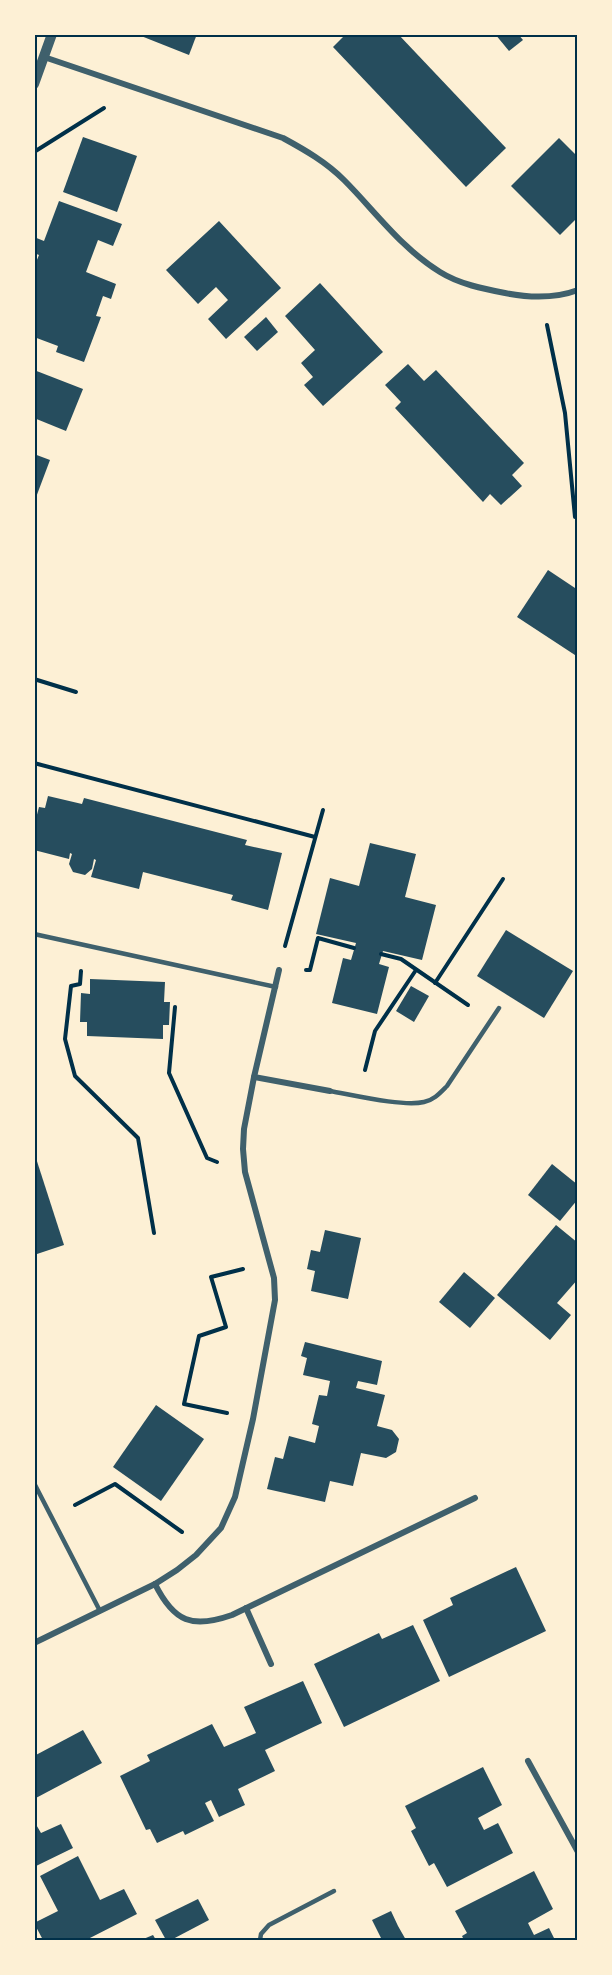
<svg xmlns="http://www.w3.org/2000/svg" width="612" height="1975" viewBox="0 0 612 1975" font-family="Poppins,sans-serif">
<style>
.building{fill:#264d5e}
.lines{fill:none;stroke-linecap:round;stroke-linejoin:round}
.path{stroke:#003049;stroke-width:4}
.service{stroke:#3f606c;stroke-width:4.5}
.minor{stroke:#3f606c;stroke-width:6}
.tertiary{stroke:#3f606c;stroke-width:10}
.neatline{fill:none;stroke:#003049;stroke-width:2}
</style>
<rect width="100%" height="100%" fill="#fdf0d5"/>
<g class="building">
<path d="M136,34H197L189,55Z"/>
<path d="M346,34H398L506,148L466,187L333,47Z"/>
<path d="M495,34H518L523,40L509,51Z"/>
<path d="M83,137L137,156L117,212L63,192Z"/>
<path d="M559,138L578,157V217L560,235L511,186Z"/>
<path d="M59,201L122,224L113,246L98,240L86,272L116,284L111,299L103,296L96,316L101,317L84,362L56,352L58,346L34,337V267L39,255L34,253V237L44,241Z"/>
<path d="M219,221L281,288L226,339L208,319L228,300L216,287L198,304L166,270Z"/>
<path d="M320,283L383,352L323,406L304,385L313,377L301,363L315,350L285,316Z"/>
<path d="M266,317L278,332L257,351L244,337Z"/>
<path d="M408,364L424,381L436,370L524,463L512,475L522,486L501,505L490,494L483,502L395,408L401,402L385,385Z"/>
<path d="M34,370L83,389L66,431L34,418Z"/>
<path d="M34,454L50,460L35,500H34Z"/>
<path d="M548,570L578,590V657L517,617Z"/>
<path d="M48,796L82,804L84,798L247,840L245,845L282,853L268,910L231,900L233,895L143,872L139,889L91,877L96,860L94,859L92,869L85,875L73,872L69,864L72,854L70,853L69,859L34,850L37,837H34V826L39,807L45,808Z"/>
<path d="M370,843L416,854L405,897L436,905L422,960L383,951L379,964L389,967L377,1014L332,1003L343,958L351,960L356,943L316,934L330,878L359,886Z"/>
<path d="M506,930L573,971L544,1018L477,976Z"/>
<path d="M90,979L165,982L164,1002H170L169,1025H163V1039L87,1036V1022H80L81,993L90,994Z"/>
<path d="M411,986L429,996L414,1022L396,1011Z"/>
<path d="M34,1152L64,1245L34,1255Z"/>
<path d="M552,1164L578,1185V1199L560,1221L528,1195Z"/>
<path d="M556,1225L578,1243V1279L557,1303L571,1315L550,1340L497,1295Z"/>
<path d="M325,1230L361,1238L348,1299L311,1291L315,1271L307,1269L311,1250L320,1252Z"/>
<path d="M464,1272L495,1298L470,1328L439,1302Z"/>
<path d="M305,1342L382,1361L377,1385L358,1381L356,1388L385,1395L377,1426L392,1430L399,1439L396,1452L386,1458L361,1453L353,1486L330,1481L325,1502L267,1489L275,1457L283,1459L289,1436L315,1443L319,1426L312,1424L319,1395L327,1396L330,1381L303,1375L307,1358L301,1356Z"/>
<path d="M156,1405L204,1439L161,1501L113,1467Z"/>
<path d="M516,1567L546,1631L449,1677L423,1620L453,1605L450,1598Z"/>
<path d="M413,1625L440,1681L344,1727L314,1664L379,1633L382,1639Z"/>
<path d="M303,1681L322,1723L265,1750L275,1771L238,1789L245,1805L219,1817L211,1800L205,1803L214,1821L185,1835L183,1831L157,1843L150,1829L146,1830L120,1776L150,1761L147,1755L212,1724L224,1747L256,1733L244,1707Z"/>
<path d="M83,1730L102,1763L34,1799V1756Z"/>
<path d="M483,1767L502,1805L478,1818L484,1830L498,1823L513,1853L447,1887L434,1863L429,1866L411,1831L416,1828L405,1806Z"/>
<path d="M34,1821L41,1833L61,1824L73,1848L34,1867Z"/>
<path d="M78,1856L100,1900L124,1889L137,1914L86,1940H43L34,1923L58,1911L40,1876Z"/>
<path d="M534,1871L553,1909L528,1923L534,1935L549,1928L555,1940H464L462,1936L467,1933L455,1911Z"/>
<path d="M198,1899L209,1920L171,1940H166L155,1920Z"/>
<path d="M391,1911L398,1926L406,1940H382L372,1920Z"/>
<path d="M153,1935L156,1940H141Z"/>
</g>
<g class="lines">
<g class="path">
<path d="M34,152L104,108"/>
<path d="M547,325L565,413L575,517"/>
<path d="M34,679L76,692"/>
<path d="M34,763L315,837"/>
<path d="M285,946L323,810"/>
<path d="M381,954L401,959L468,1005"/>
<path d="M306,970H310L318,938L354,948"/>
<path d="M81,971L80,984L71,986L65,1039L75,1076L138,1138L154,1233"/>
<path d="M435,983L503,879"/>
<path d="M175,1007L169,1073L207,1158L217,1162"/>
<path d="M365,1070L375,1031L416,970"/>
<path d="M227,1413L184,1404L199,1336L226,1327L211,1277L243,1269"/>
<path d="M75,1505L115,1484L182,1532"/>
</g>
<g class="service">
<path d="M34,934L276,987"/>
<path d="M330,1091C353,1095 403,1107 424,1102C434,1100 440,1093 447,1086L499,1008"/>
<path d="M34,1483L100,1611"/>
<path d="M260,1940L261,1934L269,1925L334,1891"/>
</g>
<g class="minor">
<path d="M44,57L283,138C305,150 326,162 344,180C375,211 401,248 440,272C459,284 484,289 505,293C530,298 554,299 578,290"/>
<path d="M254,1077L330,1091"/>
<path d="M155,1584C174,1622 192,1629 232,1615L475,1498"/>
<path d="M246,1608L271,1664"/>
<path d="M34,1643L155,1584L177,1570L196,1555L221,1528L235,1497L253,1419L275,1300L274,1278L245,1172L243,1149L244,1129L254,1077L279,970"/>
<path d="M528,1761L578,1852"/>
</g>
<path class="tertiary" d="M34,84L52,34"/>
</g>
<rect width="612" height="1975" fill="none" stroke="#fdf0d5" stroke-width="72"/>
<rect x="36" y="36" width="540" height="1903" class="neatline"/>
</svg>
